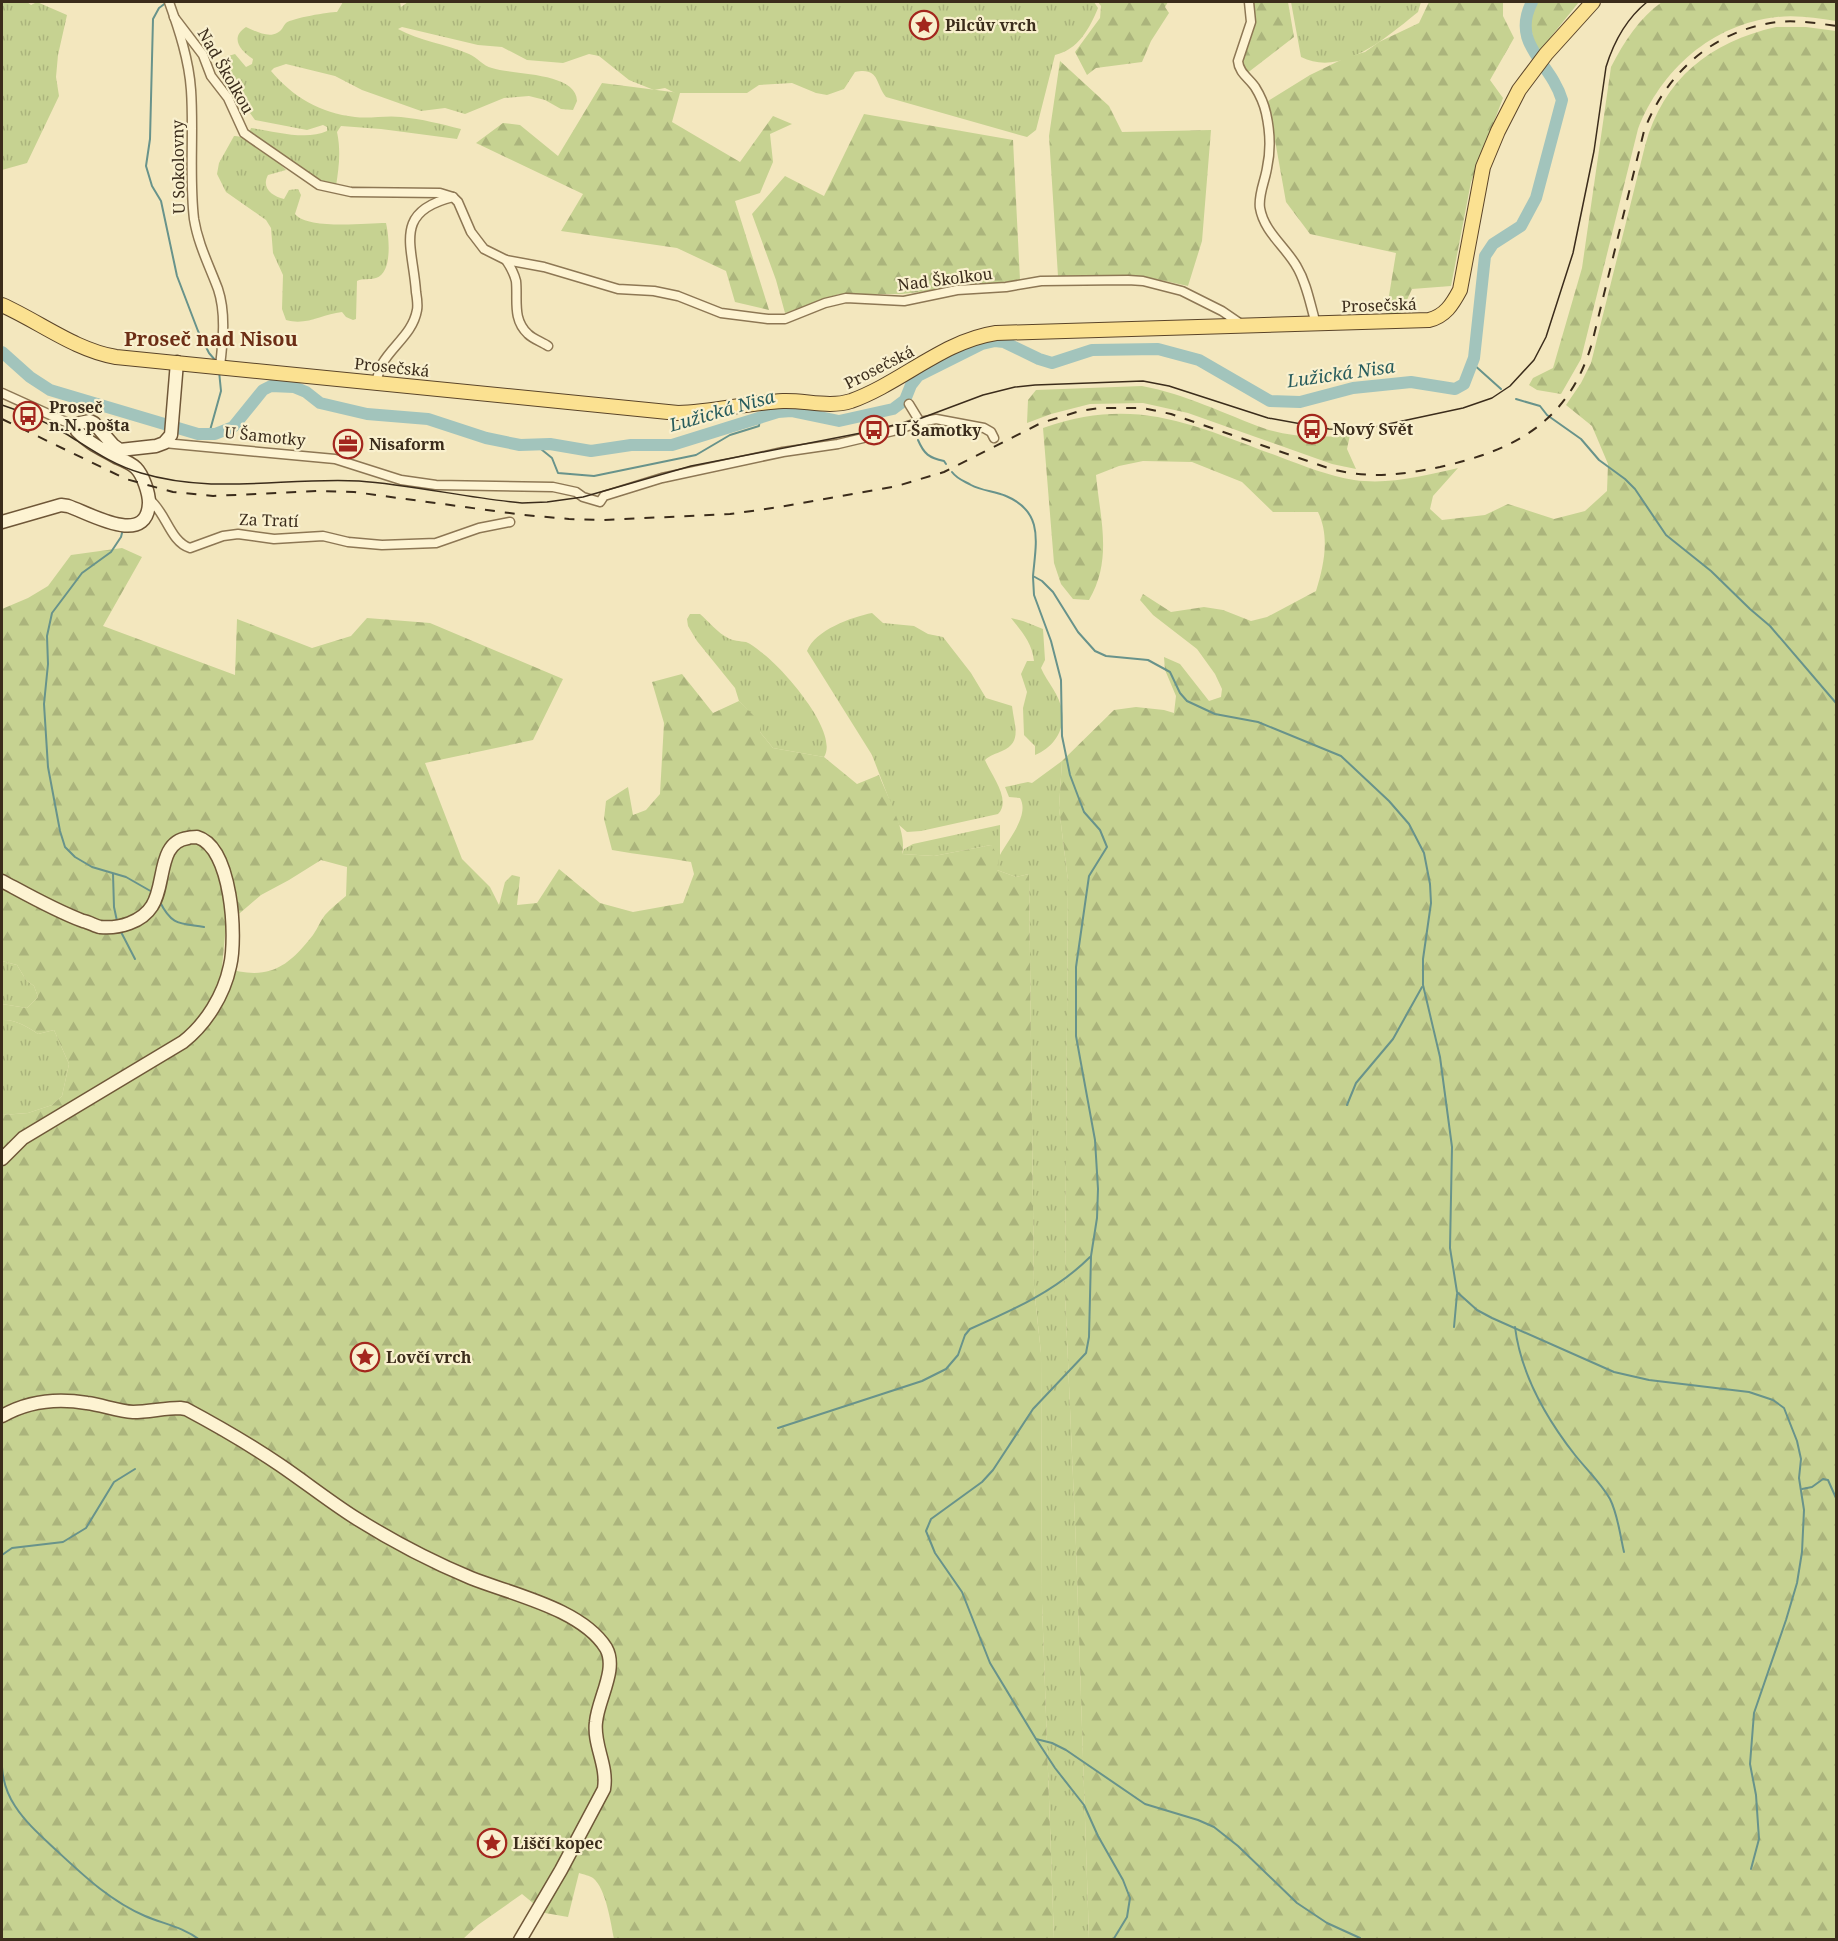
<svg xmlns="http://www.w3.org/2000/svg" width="1838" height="1941" viewBox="0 0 1838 1941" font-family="'Noto Serif',serif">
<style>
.grass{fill:url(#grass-tufts)}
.forest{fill:url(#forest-firs);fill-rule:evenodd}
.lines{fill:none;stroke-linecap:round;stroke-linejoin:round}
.stream{stroke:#68938b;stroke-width:2}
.river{stroke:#a2c4bc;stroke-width:12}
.street-casing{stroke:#8d7754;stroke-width:11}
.secondary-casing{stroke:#6f5738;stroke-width:15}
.primary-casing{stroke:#5a4429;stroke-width:16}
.street{stroke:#fdf3d2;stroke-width:8}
.secondary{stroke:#fdf3d2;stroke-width:12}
.primary{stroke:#fbe191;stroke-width:14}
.tram{stroke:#3b2c1b;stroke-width:1.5}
.rail{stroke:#3b2c1b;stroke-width:2;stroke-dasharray:10 10;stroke-linecap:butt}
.labels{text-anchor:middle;stroke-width:4.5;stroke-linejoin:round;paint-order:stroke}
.poi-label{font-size:16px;font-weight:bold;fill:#3b2c1b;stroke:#f9f0ce;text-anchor:start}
.street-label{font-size:16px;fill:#3b2c1b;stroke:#f9f0ce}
.water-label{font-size:18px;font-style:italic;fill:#285c5c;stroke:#f9f0ce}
.quarter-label{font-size:20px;font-weight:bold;fill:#6c2d15;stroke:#f9f0ce}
</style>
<defs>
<pattern id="grass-tufts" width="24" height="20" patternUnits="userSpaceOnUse" patternTransform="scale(1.5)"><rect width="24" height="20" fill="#c6d291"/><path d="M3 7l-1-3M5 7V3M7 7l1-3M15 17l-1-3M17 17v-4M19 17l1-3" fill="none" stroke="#abb47c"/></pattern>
<pattern id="forest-firs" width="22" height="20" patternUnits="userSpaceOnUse" patternTransform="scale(1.5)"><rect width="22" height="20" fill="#c6d291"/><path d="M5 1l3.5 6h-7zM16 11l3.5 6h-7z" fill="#abb47c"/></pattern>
</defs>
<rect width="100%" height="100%" fill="#f3e7be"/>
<g class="grass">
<path d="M2,2H27L31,5L37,2L67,15L58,55L56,77L59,96L27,163L2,170Z"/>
<path d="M343,2H400L401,7L408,2H1094L1098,8C1090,28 1078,50 1055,55L1036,130L1027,137L886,97C875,84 880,67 855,72L844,89L827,95L816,93L792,83L759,85L747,93H675L665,88L654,90L629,80L599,56L589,54L563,63L527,60L502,47L478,45L402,27L398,29C419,41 446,44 469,54C477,57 483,66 492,68C512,75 577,72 577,101L573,110L561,109L545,100L529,96L504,98L465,114L445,108L421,111L362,90L335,76L286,64L274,68L271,71C293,97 320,113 355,117C370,119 386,115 401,117C422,119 441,124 461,129L457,139L381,129L341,126L337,132C341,151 339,167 336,186L322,182L249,133L251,128C274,131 306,141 327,131V127L323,125L307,130L255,120L242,102L222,62L225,57L235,54L246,67L252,64L253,59C241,51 229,38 246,27C255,31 268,38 277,33C282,31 283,26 286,23C292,18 329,12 337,12Z"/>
<path d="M1291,2H1421L1418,12C1388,36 1342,78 1301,57Z"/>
<path d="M234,136C249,135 276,159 286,170L268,175C261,188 272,196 284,199L289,190L298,189L301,195L295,214C308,230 366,223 386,223C389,236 393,273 376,278C370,280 363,278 357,281L356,319L353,320L346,317L342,312C322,314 307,326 286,320L282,309L283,275L273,253L271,228L266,220L226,192L217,174L219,163Z"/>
<path d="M872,613L883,623L914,626L928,634L943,637L971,673L986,698L1012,706C1014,725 1023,742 1002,751C996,754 990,755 985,760C991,775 1012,800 998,814L921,831L907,832L899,825L872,755L807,651C815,630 852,617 872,613Z"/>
<path d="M690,614H700C708,621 718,633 728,638C733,641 740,641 746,642C751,644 756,648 761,652C781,666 840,732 824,757L773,748L760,732L759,722L739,701L735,688L697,641L688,626L687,619Z"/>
<path d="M1011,618L1023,621L1043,629L1045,660L1041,668C1047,682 1060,695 1062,711C1065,731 1053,748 1035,755V746L1024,735L1023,708L1027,692L1021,674L1027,661H1034C1032,643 1022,632 1011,618Z"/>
<path d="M1062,761L1059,808L1068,881L1065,1293L1076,1546L1089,1939H1054L1042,1603L1041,1353L1034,1288L1029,874L1016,877L997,870L991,845L934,856L902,854L904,849L913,844L1000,825V855C1008,840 1030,815 1020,798L1009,797L1005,787L1028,782L1032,783Z"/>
<path d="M2,961L17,965L26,980L34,986L38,997L27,1008L2,1004Z"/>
<path d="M2,1020C15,1019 28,1027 38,1034L54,1030L69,1064L62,1096L52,1105L28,1113L2,1115Z"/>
</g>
<g class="forest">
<path d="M1098,2H1168L1165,7L1169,13L1151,41L1142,62L1096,68L1087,75L1075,52L1100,18L1101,6Z"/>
<path d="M1254,2H1288L1294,37L1246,74L1241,63L1255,26Z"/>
<path d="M1429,2H1503V16L1514,38L1490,80L1503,98L1471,182L1451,286L1412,289L1400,315L1386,314L1396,253L1310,234L1286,202L1268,101L1310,75L1347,57L1365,52L1379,42L1419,23Z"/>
<path d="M1532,2H1579L1537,54L1530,24Z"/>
<path d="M1662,2H1836V21C1817,18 1797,15 1777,17C1712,24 1661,70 1638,129L1581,359L1561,394L1537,390L1529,385L1533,378L1553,368L1582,268L1611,67C1624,42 1639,18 1662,2Z"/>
<path d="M1776,27H1806L1836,31V1939H1089L1076,1546L1065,1293L1068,881L1059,808L1062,761L1114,710L1136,707L1164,710L1174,713L1176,696L1165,670L1164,657L1180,664L1209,701L1221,697L1222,689L1215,674L1197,649L1153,615L1140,600L1143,594L1171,612L1204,607L1223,610L1251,621L1267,617L1316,591C1324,565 1330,537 1318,512H1273L1242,482L1192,462L1143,461L1119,466L1096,475C1100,519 1113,559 1089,600L1073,599L1061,584L1054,563L1043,428C1136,395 1193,425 1280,457C1304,466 1329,476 1354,480C1389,485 1423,476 1458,468L1433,496L1430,509L1442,520L1485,515L1508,504L1554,519L1585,511L1607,491L1608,464L1592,426L1566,405L1581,383L1591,363L1645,146C1663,79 1710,42 1776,27Z"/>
<path d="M1060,61L1109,106L1122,132L1211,130L1202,241L1188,286L1151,278L1114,275L1058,276L1049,136Z"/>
<path d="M602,83L680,93L672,122L740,162L773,116L792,124L770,134L773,162L760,193L735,201L769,310L735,302L726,271L677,248L561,231L583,194L476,143L503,123L520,125L558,156Z"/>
<path d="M864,114L1013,140L1020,280L902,294H839L785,313L776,280L752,214L785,176L824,196Z"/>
<path d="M1142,386C1186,394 1224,414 1266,429C1292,437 1323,438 1350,435L1347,449L1356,469L1332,464L1188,413L1143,403L1090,404L1051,414L1027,423L1028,400L1036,390Z"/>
<path d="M122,548L142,557L103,626L235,675L237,619L312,648L351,636L367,618L430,623L563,679L533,740L425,763L462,859L490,887L499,905L505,882L512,875L520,877L517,905L537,903L559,869L600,903L633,912L683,903L694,874L691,862C665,857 638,855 612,850L604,819L606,801L628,787L633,815L646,810L660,794L664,723L652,682L682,674L713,713L739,701L760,722V732L773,748L824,757L857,784L879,775C887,796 908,833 902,854L934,856L991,845L999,857L997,870L1016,877L1029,874L1034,1288L1041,1353L1042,1603L1054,1939H614C611,1924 606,1888 593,1878C590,1876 583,1874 579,1873L568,1917L545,1913L522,1894L478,1925L463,1939H2V1115L28,1113L52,1105L62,1096L69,1064L54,1030L38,1034C28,1027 15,1019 2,1020V1004L27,1008L38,997L34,986L26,980L17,965L2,961V609L28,598L48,586L71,555ZM321,860L347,867L346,896C339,902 331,908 325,915C320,921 318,928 313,935C286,970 266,981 222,967L226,925L261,895L289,880Z"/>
</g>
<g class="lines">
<g class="stream">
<path d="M167,2L159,8L153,19L150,139L146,166L152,186L161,201L177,276L198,331L209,353L215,360"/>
<path d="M1472,363L1501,389"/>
<path d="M1516,399L1540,406L1547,415L1581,439L1599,460L1625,479L1635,489L1666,535L1711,571L1750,609L1770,626L1836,703"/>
<path d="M209,434L221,391L219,371"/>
<path d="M918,440C924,454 929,458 944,461L946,464"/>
<path d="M536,445L552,458L558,473L594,476L696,455L730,435L759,426L760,417"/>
<path d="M952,472C957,479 964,481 971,485C982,491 995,491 1006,496C1044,512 1036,542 1033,576L1042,581L1053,592L1078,632L1095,651L1106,656L1148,660L1170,672L1180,693L1187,701L1215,714L1258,722L1341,756L1389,801L1409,824L1424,853L1430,884L1431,903L1423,959V985L1440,1057L1452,1147L1450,1248L1457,1292L1477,1310L1492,1318L1614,1372L1649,1380L1749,1392L1773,1400L1784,1408L1797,1441L1801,1459L1799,1478L1804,1510L1802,1552L1797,1583L1786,1620L1754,1713L1750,1764L1756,1795L1759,1839L1751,1869"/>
<path d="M123,529L121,537L111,552L82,573L52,613L47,636L48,664L44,704L48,767L60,831L65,847L75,857L92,867L126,877L154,893"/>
<path d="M1033,577L1034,595L1051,641L1061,680L1062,736L1070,775L1084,812L1100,830L1107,847L1089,876L1076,967V1036L1095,1140L1098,1189L1097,1218L1091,1256L1089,1337L1086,1353L1033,1409L993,1470L982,1482L931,1519L926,1531L935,1553L962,1592L990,1663L1036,1739L1052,1743L1066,1750L1145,1804L1198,1820L1214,1827L1238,1846L1297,1903L1327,1923L1360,1938"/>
<path d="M113,874L114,907L117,921"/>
<path d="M160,902C172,926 180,923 204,927"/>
<path d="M120,930L135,959"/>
<path d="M1347,1105L1356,1083L1393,1039L1422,987"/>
<path d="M1454,1327L1457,1294"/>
<path d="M1515,1327C1521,1375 1546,1418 1575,1455C1586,1469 1601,1483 1610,1499C1618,1515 1620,1535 1624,1552"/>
<path d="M778,1428L922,1381L946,1369L958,1355L965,1335L970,1329C1013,1310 1056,1291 1090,1257"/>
<path d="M1802,1489L1812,1487L1823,1479L1828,1480L1836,1498"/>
<path d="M2,1555L12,1548L63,1542L86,1528L114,1482L135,1469"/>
<path d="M1036,1739L1055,1768L1084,1805L1098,1836L1123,1880L1130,1898L1127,1917L1113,1940"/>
<path d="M2,1767C3,1781 7,1794 15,1806C26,1823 41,1836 56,1850C83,1875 110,1901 145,1916C164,1924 183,1927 200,1940"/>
</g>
<path class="river" d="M2,352L30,377L50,390L198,434H215L233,427L263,390L271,386L294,387L306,392L320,403L367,414L428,419L486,438L520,445L550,444L591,451L631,445H672L778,412L791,411L839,421L893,409L905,400L911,385L918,376L982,344L995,341L1004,342L1039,359L1052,363L1092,350L1158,349L1199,360L1270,401L1300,402L1353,388L1411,382L1455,389L1464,384L1474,358L1485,256L1493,244L1521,226L1536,198L1562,100C1551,62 1510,45 1532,2"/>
<g class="street-casing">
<g id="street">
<path d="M169,2C179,30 189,60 191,90C194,133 189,177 194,219C198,244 209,265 218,289C226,313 223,341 220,366"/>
<path d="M1249,2L1251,22L1238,61C1239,73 1249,78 1255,87C1260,95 1264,104 1266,113C1270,131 1271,150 1267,168C1265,181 1258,195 1260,208C1264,232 1286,247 1297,267C1307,284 1310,304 1316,324"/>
<path d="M174,17L203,55L211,76L228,98L244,133L251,138L319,185L351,192L440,193L453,197L458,202L471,232L484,249L506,260L544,267L618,289L654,291L678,296L721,313L768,319H785L825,303L846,298L904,301L957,290L1006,287L1041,281L1128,280L1143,281L1182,291L1222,311L1241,324"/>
<path d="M506,260C510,266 514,273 516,281C518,300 512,319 528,334C533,339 542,342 548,346"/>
<path d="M376,381C378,376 380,369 382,364C393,345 413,333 417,310C418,305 417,298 416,292C413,246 392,212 453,197"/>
<path d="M2,393L77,427"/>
<path d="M909,404L920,422"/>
<path d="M164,443L335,459L401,480L436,485L553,487L576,492L583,497L600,502L604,496L662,478L783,452L838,444L893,431L920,422L936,419L984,428L991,432L994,438"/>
<path d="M149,499C166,512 170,542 190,548L223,536L238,534L274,539L323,536L348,542L382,545L436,543L479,528L510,522"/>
</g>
</g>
<g class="secondary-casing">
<g id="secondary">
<path d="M2,522L61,505L68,506C89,513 147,548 149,503C149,493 143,475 136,468C131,463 123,460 116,457C102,449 88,443 77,431V427L80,423L90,421L94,423L113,445L120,450L156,446L164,443L171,435L177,362"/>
<path d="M2,881C28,895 54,910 83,921C89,922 95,926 100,927C119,929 142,922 152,906C166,885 157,842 188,838C190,837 194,837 197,837C232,847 237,937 230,966C224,995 206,1024 183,1042L23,1138L2,1159"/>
<path d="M2,1416C28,1401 58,1398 87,1403C102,1405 118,1411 133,1412C149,1412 164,1408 180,1408L186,1409C216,1425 252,1446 280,1465C305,1482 329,1501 354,1517C392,1541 430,1561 471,1578C511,1594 582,1609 606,1648C618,1669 598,1699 596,1722C593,1745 608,1765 604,1789L561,1870L520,1940"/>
</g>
</g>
<g class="primary-casing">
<path id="primary" d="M2,305C40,322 75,350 116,357L678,413C713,412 747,403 783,401C805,400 829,408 851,401C901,383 943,341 996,333L1429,320C1445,316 1452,305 1460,290L1483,167L1498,131L1519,90L1546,54L1593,2"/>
</g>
<use href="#street" class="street"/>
<use href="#secondary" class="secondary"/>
<use href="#primary" class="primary"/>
<g class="tram">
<path d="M2,405C24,412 48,423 68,435C92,450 113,465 141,473C214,495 285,477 359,481C414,485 467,498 522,503L547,502L583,497L691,466L861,433L919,419L983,395L1015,387L1035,385L1143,381L1169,386L1268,418L1329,429L1357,430"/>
<path d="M1351,432L1463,408L1492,398L1510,386L1534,360L1546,337L1573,253L1594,151L1606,67C1614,41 1626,19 1647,2"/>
</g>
<path class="rail" d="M2,419L126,479L173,492L213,496L317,491L354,492L524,515L569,519L604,520L730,514L780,507L897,486L944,472L1041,423L1080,411L1100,408H1143L1171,414L1331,469C1371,479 1400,475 1440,467C1515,450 1569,422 1592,343L1644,131C1666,73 1714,30 1777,22C1796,20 1817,23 1836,26"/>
</g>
<defs>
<g id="sight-ring" transform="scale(1.5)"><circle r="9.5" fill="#f9f0ce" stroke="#a3261d" stroke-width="1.5"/><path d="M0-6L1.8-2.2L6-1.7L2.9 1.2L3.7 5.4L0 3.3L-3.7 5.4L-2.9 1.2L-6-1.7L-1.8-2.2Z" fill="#a3261d"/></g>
<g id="bus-ring" transform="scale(1.5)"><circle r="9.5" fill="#f9f0ce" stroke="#a3261d" stroke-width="1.5"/><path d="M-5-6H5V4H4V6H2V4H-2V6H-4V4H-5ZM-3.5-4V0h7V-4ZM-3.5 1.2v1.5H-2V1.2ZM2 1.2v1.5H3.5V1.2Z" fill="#a3261d"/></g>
<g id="office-ring" transform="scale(1.5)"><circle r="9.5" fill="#f9f0ce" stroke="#a3261d" stroke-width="1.5"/><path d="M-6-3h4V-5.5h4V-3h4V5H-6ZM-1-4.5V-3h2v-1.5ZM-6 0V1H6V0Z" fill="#a3261d"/></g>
</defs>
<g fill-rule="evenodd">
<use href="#sight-ring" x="924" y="25"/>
<use href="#bus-ring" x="28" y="416"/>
<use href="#bus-ring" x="1312" y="429"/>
<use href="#bus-ring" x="874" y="430"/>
<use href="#office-ring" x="348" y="444"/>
<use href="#sight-ring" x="365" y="1357"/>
<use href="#sight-ring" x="492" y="1843"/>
</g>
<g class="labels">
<g class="poi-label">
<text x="945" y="31">Pilcův vrch</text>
<text x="49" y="413">Proseč<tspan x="49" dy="18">n.N. pošta</tspan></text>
<text x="1333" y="435">Nový Svět</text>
<text x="895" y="436">U Šamotky</text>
<text x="369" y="450">Nisaform</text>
<text x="386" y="1363">Lovčí vrch</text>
<text x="513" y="1849">Liščí kopec</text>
</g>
<g class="street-label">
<text transform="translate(226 71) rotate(60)" y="6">Nad Školkou</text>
<text transform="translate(178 167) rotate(-91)" y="6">U Sokolovny</text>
<text transform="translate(945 279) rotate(-7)" y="6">Nad Školkou</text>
<text transform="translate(1379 305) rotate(-2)" y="6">Prosečská</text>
<text transform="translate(392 367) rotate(6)" y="6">Prosečská</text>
<text transform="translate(879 367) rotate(-27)" y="6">Prosečská</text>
<text transform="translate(265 436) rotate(6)" y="6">U Šamotky</text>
<text transform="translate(269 520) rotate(2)" y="6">Za Tratí</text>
</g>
<g class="water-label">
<text transform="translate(1341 374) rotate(-8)" y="6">Lužická Nisa</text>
<text transform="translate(722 411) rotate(-16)" y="6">Lužická Nisa</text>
</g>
<g class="quarter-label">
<text x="211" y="346">Proseč nad Nisou</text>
</g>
</g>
<rect width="1838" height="1941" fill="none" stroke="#3b2c1b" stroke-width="6"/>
</svg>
